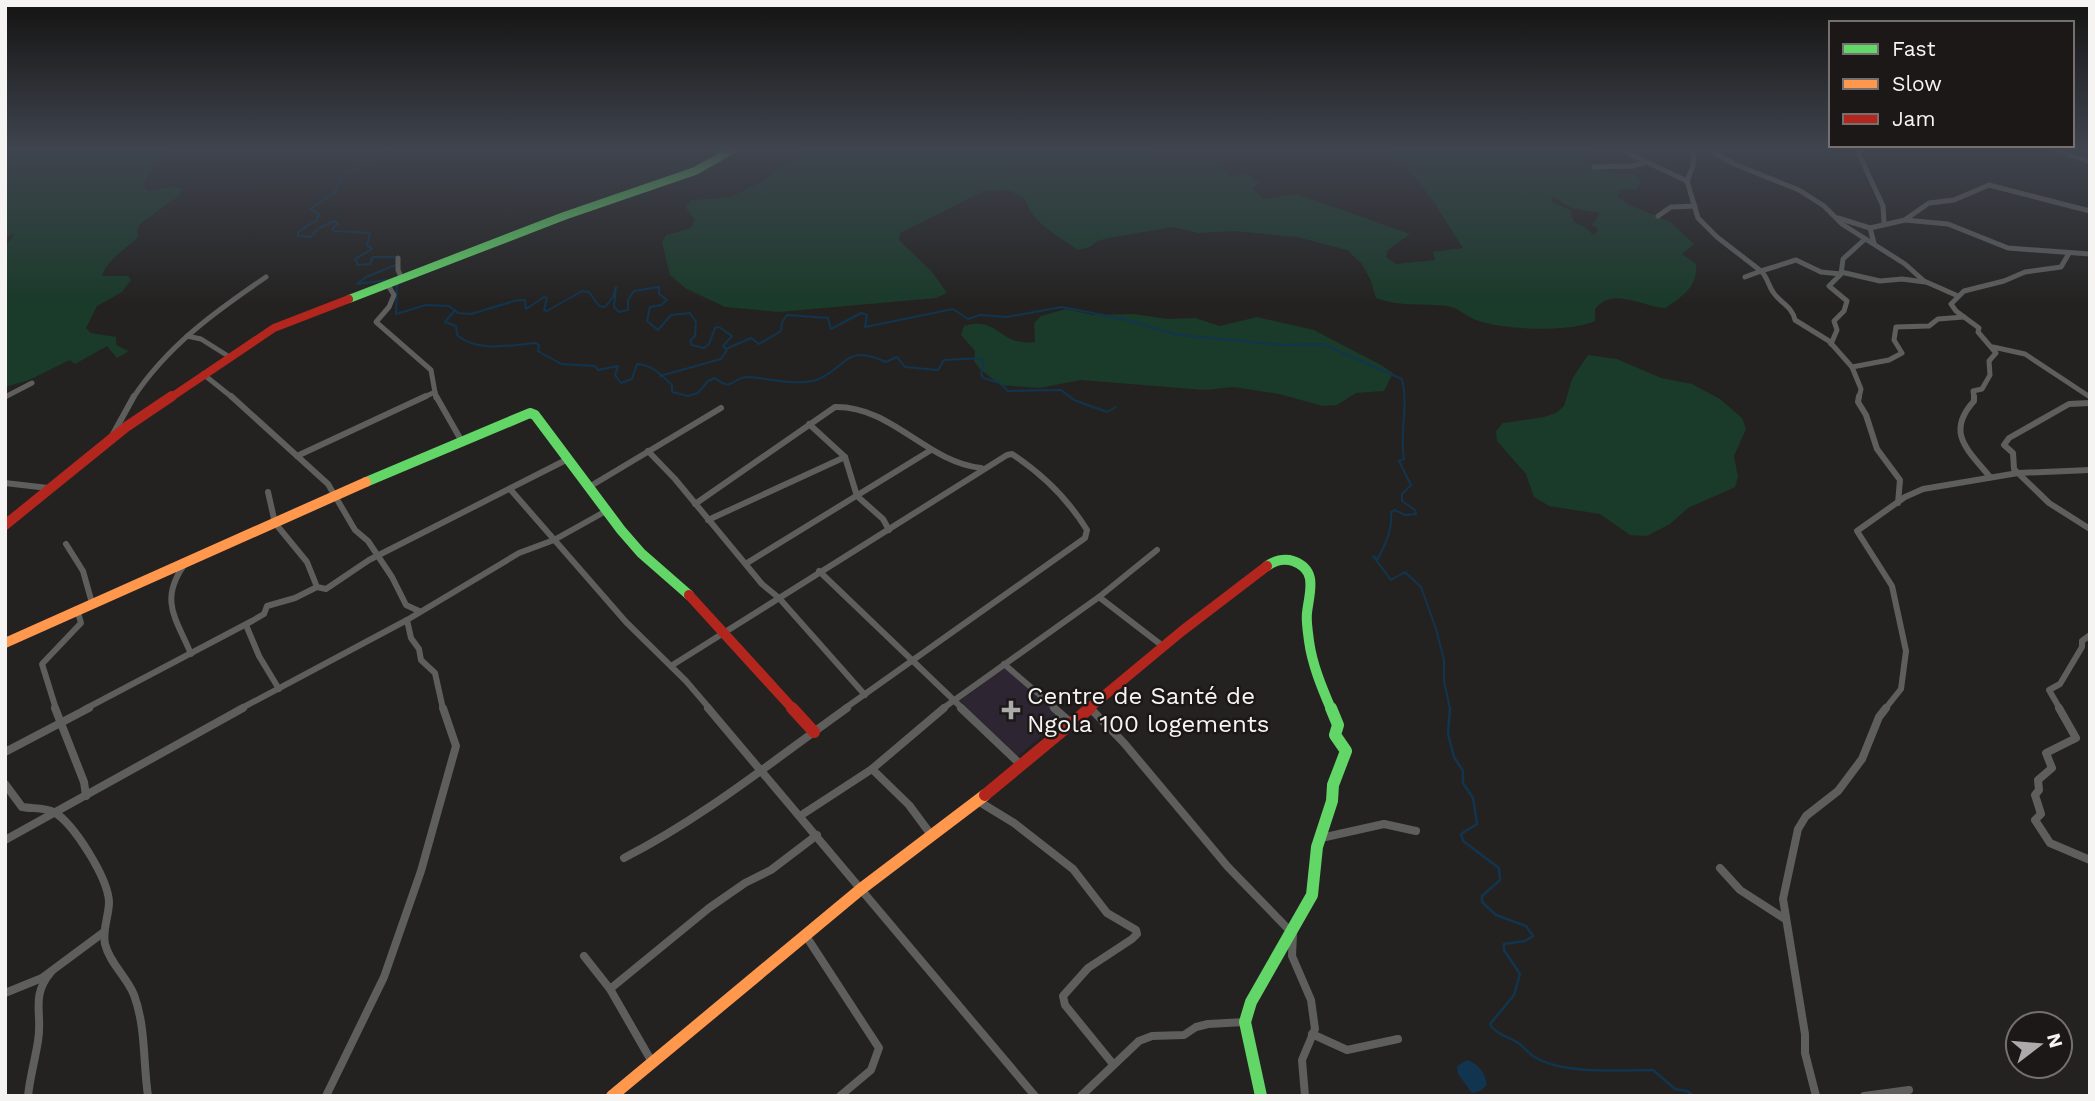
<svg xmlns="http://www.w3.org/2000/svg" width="2095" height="1101" viewBox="0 0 2095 1101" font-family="'Work Sans',sans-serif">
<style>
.medical{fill:#2d2532}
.green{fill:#1a3a2a;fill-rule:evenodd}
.water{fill:#11354e}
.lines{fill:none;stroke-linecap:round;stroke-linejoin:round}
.stream-far1{stroke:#11354e;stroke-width:2}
.stream{stroke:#11354e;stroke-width:2.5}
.street-far2{stroke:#5e5e5d;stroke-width:5}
.street-far1{stroke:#5e5e5d;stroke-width:6}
.street{stroke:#5e5e5d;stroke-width:8}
.fast-far2{stroke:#63d668;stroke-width:8}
.fast-far1{stroke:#63d668;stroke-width:10}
.fast{stroke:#63d668;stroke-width:12}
.slow-far1{stroke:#ff974d;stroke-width:10}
.slow{stroke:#ff974d;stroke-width:12}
.jam-far2{stroke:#b3261e;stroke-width:8}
.jam-far1{stroke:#b3261e;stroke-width:10}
.jam{stroke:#b3261e;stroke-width:12}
.poi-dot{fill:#acaaaa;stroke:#1b1817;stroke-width:2.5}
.labels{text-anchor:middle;stroke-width:5;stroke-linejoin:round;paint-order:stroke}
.poi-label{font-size:24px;fill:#f6f4f3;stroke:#1b1817;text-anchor:start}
</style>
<rect width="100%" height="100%" fill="#242221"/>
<path class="medical" d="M1004,667L1062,719L1018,756L960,701Z"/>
<g class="green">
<path d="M5,150H171L173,154L155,162L143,186L148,191L174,186L182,189L180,195L141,223L137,230L138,237C125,250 108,258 102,276H128L131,280L122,292L97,306L86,328L91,333L116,337V345L129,351L117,358L107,346L75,364L70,360L29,380L5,387V247L15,233L5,238Z"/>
<path d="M795,150H1151L1163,158L1210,157L1215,164L1232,176L1245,173L1261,184L1252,188L1264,199L1297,194L1410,234L1388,250L1386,257L1396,264L1435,260L1433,252L1463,248C1440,212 1419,173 1383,150H1593L1580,161L1613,174H1634L1641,181L1637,189L1620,190L1618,197L1630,205L1670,222L1694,244L1682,254L1696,264C1698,287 1682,297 1665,308C1642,307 1613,286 1595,309V321C1569,333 1503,330 1476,320C1466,316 1457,307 1447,306C1423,303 1399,307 1376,298L1371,281L1362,264L1347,250L1297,237L1234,231L1198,233L1173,227L1108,238L1097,241L1090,247L1078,250C1057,235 1033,224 1025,199L1008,190L984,191L900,233L899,240L932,272L947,293L936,298L779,312L725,307L685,288L670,275L662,242L666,235L691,228L695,220L685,207L691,200L731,197L765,180L795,158L799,152ZM1554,197L1572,208L1600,213L1592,225L1599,230L1593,235L1585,227L1574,222L1570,210L1551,201Z"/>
<path d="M1066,309L1093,315L1133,314L1168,319L1195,318L1220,326L1257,317L1314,330L1381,365L1393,373L1384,391L1356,393L1337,405L1323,406L1279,394L1234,387L1205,390L1081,380L1039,388L1000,385L980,369L974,361L975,351L961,335L964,326C999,315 999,347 1035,342L1034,323L1041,316Z"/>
<path d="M1588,355L1617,359L1661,378L1692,384L1720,399L1742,418L1746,429L1734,456L1738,477L1735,487L1688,508L1670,524L1647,536L1630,535L1600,514L1549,506L1534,497L1526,474L1497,441L1496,431L1503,423L1544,417L1556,413L1564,406L1572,379Z"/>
</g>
<path class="water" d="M1467,1060C1479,1064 1485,1073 1487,1085L1480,1091L1472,1093L1458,1074L1457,1066Z"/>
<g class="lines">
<g class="stream-far1">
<path d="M387,150L373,162L342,175L335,192L310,209L319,214L317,220L298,232V236L310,237L319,228L334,221L338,223L332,229L335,231L370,233L367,245L372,249L355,259L358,265L370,264L373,257H395"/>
<path d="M388,280L357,284L366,277L396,265"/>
<path d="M397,285L396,314L426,305L449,306L458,313L471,314L518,300H525L526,309L544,297L547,298L544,310L547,311L582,291L589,292L599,306L605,307L613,297L616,287L614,307L619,312L628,310V300L634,291L659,287V294L667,300L661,305L650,307L647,321L658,330L671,315L690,313L696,322L695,336L690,341L692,345L704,348L709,344L715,328L719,327L732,336L723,346L726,349L751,338L759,344L781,331L782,322L787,315L828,318L831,329L861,313L867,315L865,327L953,309L968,319L980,315L1007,317L1062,307L1123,319L1178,335L1285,345L1322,344L1402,379C1409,406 1399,432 1404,459L1399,461L1411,485L1402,494V501L1415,510L1416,514L1405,515L1395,510L1391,512C1393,530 1385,544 1378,559L1373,556L1391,580L1405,572L1421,587L1436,629L1444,660V681L1450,709"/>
<path d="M455,310L445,322L456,326L457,335C478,353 510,345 536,343L539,345L538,351L561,364L595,366L598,370L618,366L615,375L621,383L632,379L637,364C653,365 661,375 672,385V392L688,396L698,393L708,381L715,378C734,393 731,377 748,377C769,378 799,387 819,379C849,365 845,344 886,362L897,357L905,367L938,370L944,360L981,358L984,363L981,373L983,378L1000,383L1008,391L1061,390L1074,400L1107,412L1116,407"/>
<path d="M660,376L721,359L727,350"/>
</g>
<path class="stream" d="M1450,708L1448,734L1454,757L1463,771V783L1473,798L1477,824L1461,834L1463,841L1499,868L1500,880L1482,896V902L1496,915L1526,926L1533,936L1525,941L1504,944V950L1520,974L1514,995L1490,1024C1495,1034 1507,1036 1517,1042C1523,1046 1527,1052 1533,1056C1562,1075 1620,1070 1653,1070L1675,1089L1687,1091L1694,1096"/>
<g class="street-far2">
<path d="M1621,150L1687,181"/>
<path d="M1694,150L1693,166L1687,181L1698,218L1717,237L1761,271L1796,260L1821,272L1841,274"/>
<path d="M1710,150L1734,164L1799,190L1824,206L1842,224L1905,264L1924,281L1958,296"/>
<path d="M1857,150L1883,206L1884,223"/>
<path d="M2056,150L2090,162"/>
<path d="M1594,167L1632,166L1646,162"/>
<path d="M1658,216L1671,207L1695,206"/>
<path d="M1838,218L1870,228"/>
<path d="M1906,219L1929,203L1954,200L1989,185L2090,211"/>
<path d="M1874,243L1870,228L1905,220L1948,224L2008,248L2090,254"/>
<path d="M398,258V270L402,279"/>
<path d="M1841,272L1880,281L1902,279L1925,282"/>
<path d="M1745,277L1761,271C1768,278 1768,285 1773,292C1780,303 1792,306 1795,320L1829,341L1852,367"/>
<path d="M388,285L394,295L389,307L376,322L431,370L436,398"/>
<path d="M187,336L201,339L228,356"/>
<path d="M1831,344L1837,330L1834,321L1844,311L1847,301L1829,286L1841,274L1843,259L1865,239"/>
<path d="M1993,347L2025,354L2090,397"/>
<path d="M203,374L233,398"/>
<path d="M5,397L32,383"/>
<path d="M133,398C167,346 216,311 266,277"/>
<path d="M422,398L435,392"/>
<path d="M1859,398L1861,389L1852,367L1889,360L1902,353L1894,340L1896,327L1929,326L1938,319L1964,317"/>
<path d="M1974,398L1973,391L1982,389L1990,375L1989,361L1996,353L1978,332L1979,328L1956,311L1951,304L1964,291L2004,281L2025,272L2061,267L2068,255"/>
</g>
<g class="street-far1">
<path d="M231,396L328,484L355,530L368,541L392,577L406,605L419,611"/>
<path d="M436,396L461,440"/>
<path d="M1859,396L1858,402L1866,415L1877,449L1900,480L1898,503"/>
<path d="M1974,396V401C1945,433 1968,450 1990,477"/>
<path d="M2090,403L2069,404L2009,438L2004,445L2013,453L2014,469L2018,473L2049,503L2090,529"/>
<path d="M809,424L845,457L857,496L883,519L889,530"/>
<path d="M112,436L134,396"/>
<path d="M648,451L675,479L762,584L779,598L865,695"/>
<path d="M297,456L426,396"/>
<path d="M5,483L48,488"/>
<path d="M589,487L721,408"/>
<path d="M510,489L626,622L686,681L710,709"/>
<path d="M268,492L275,523L307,562L317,587L326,589L369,560L566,460"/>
<path d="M695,504L835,407C892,406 926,462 981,468"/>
<path d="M708,520L845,457"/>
<path d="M66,544L83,571L92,603"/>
<path d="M747,563L931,450"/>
<path d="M184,565C159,601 176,618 191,654"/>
<path d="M819,571L963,709"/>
<path d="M1099,597L1164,647"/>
<path d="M407,620L411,638L419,649L421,660L435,673L443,709"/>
<path d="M246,625L259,656L279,689"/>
<path d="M1004,664L1056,709"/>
<path d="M671,666L1007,455L1012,454C1042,474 1068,499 1087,530L1085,538L844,709"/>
<path d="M56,709L42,664L81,623L77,609"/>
<path d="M85,709L252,621L264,614L267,606L295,598L317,587"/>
<path d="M240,709L407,620L519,553L554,540L606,511"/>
<path d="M942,709L1099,597L1157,550"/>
<path d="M1885,709L1901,689L1906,651L1892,586L1857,531L1905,497L1923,489L2018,473L2090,470"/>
<path d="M2060,709L2049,690L2060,684L2082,647V641L2090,635"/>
</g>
<g class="street">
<path d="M55,708L84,782L86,796"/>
<path d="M708,708L1035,1096"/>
<path d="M961,708L1020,764"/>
<path d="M1054,708L1070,722"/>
<path d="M2059,708L2076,738L2046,753L2052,768L2038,780L2039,790L2035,795L2041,814L2035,820L2050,843L2090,860"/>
<path d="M1091,709L1124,743L1228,867L1293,934L1292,956L1311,1000L1315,1029L1302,1060L1305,1096"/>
<path d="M5,752L89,708"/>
<path d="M872,769L909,805L932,836"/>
<path d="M5,784L22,807C32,809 44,807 54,812C74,824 108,878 109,902C109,916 102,930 105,944C110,964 127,977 134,995C146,1027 143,1063 148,1096"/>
<path d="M978,801L1014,823L1073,869L1107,913L1136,930L1137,934L1132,939L1088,968L1063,996L1065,1005L1113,1064"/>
<path d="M800,816L872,769L944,708"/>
<path d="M1321,838L1384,824L1416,831"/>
<path d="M5,840L243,708"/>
<path d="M624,858C704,817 774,760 847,708"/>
<path d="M1720,868L1740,890L1785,919"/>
<path d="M806,936L879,1048L871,1070L840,1096"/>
<path d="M584,956L610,989L652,1062"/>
<path d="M610,989L709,908L745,883L771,870L817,835"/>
<path d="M5,993L42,978L104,932"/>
<path d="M1312,1034L1347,1050L1398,1039"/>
<path d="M28,1096C30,1077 35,1060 38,1041C43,1013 30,997 51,972"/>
<path d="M326,1096L384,977L421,871L456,746L443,708"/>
<path d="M1081,1096L1139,1041L1152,1036L1184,1035L1196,1027L1208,1024L1245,1022"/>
<path d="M1816,1096L1805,1053V1034L1783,899L1798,829L1806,816L1838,791L1862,759L1879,717L1886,708"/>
<path d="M1864,1096L1909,1090"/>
</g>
<path class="fast-far2" d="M349,299L564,216L695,171L732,150"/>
<g class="fast-far1">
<path d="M366,482L530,413L535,415L621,530L641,553L689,595"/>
<path d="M1267,566C1274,561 1284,558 1293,561C1319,570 1309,593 1307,613C1306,622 1308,632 1309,641C1312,664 1322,688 1331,709"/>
</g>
<path class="fast" d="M1261,1096L1245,1022L1251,1002L1312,895L1317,847L1332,801L1333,785L1346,751L1335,735L1338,725L1331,708"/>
<path class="slow-far1" d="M5,643L366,482"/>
<path class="slow" d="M612,1096L861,889L985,795"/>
<path class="jam-far2" d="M170,398L274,328L349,299"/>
<g class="jam-far1">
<path d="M5,525L126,427L172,396"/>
<path d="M689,595L793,709"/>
<path d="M1088,709L1182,631L1267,566"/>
</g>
<g class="jam">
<path d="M792,708L814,732"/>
<path d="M985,795L1090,708"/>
</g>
</g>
<linearGradient id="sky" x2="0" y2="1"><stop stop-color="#141312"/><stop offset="0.49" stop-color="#3f444e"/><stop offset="1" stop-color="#3f444e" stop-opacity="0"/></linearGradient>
<rect width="2095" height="304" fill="url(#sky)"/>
<path class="poi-dot" d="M1007.5 699.5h7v7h7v7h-7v7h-7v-7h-7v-7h7z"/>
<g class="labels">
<g class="poi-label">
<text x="1027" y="704">Centre de Santé de<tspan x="1027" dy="28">Ngola 100 logements</tspan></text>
</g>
</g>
<rect width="2095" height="1101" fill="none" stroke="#f6f4f3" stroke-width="14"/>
<rect x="1829" y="21" width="245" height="126" fill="#1b1817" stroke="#73706f" stroke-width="2"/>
<rect x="1843" y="44" width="35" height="10" fill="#63d668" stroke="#73706f" stroke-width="2"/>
<text x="1892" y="56" font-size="21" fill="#f6f4f3">Fast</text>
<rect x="1843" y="79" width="35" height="10" fill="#ff974d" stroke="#73706f" stroke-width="2"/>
<text x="1892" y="91" font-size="21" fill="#f6f4f3">Slow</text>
<rect x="1843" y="114" width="35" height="10" fill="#b3261e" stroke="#73706f" stroke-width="2"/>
<text x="1892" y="126" font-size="21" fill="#f6f4f3">Jam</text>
<g transform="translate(2039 1045) rotate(74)"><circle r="33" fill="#1b1817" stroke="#73706f" stroke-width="2"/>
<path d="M0-5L12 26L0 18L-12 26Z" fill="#acaaaa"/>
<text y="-10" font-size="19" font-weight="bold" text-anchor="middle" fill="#f6f4f3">N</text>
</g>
</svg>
